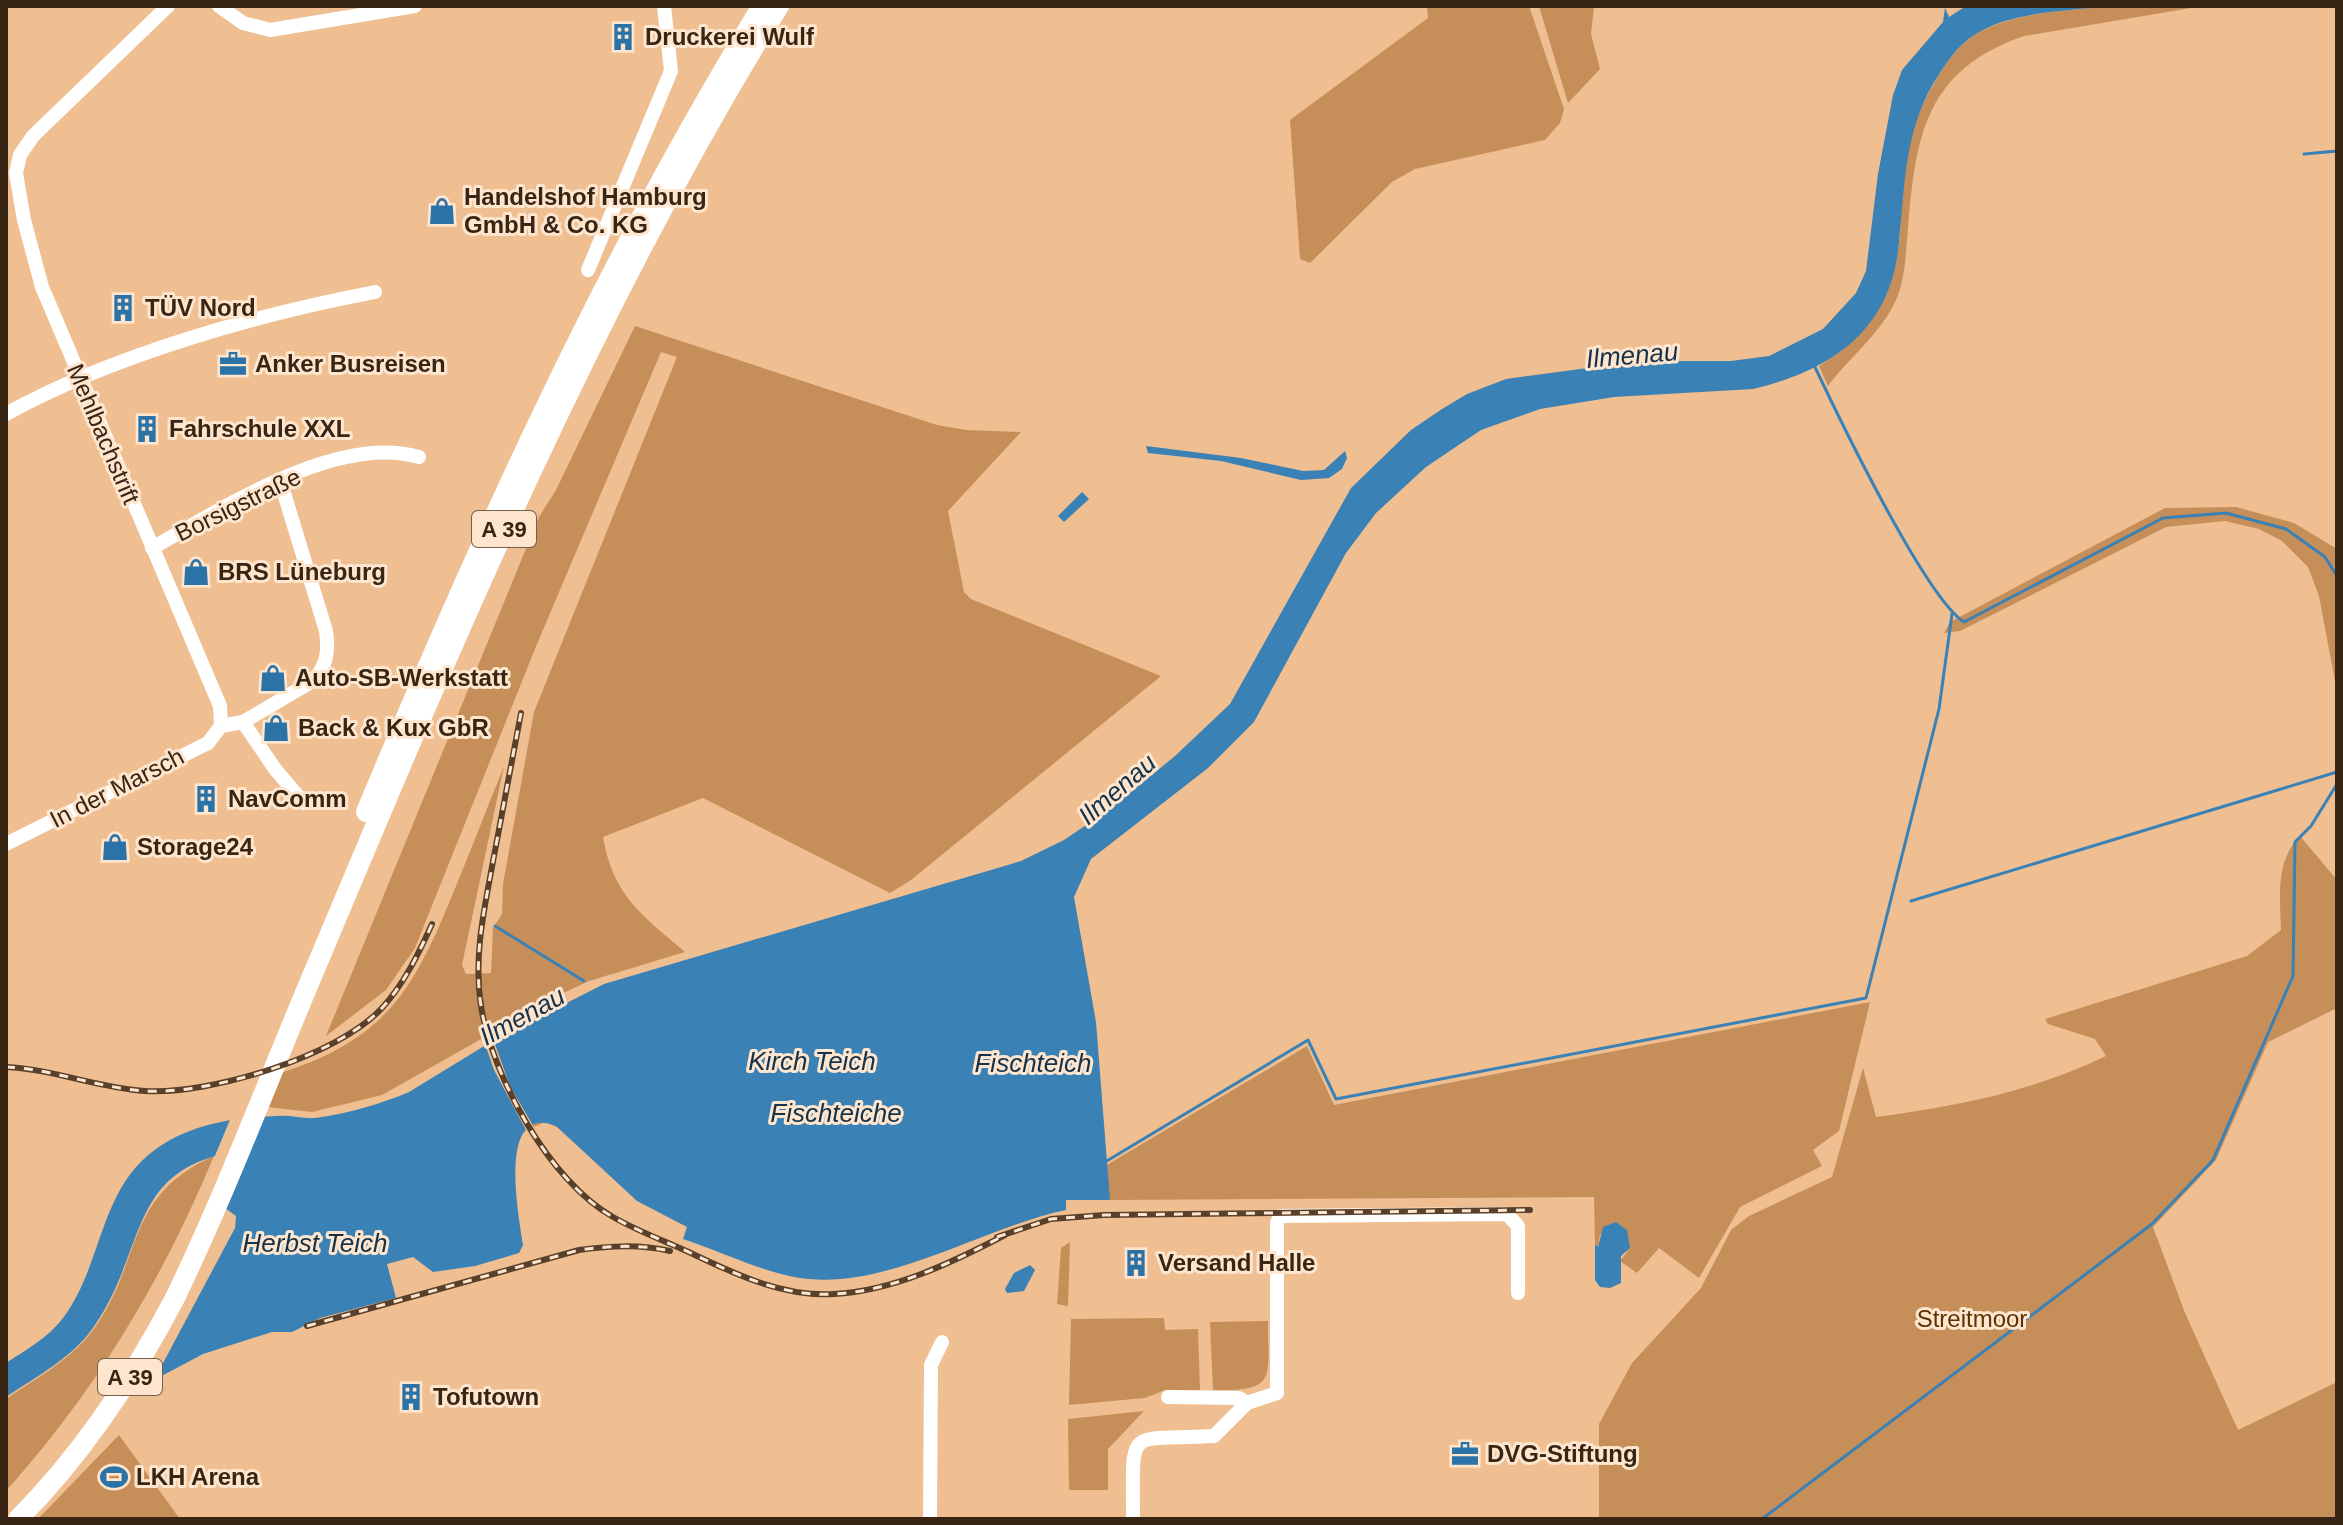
<svg xmlns="http://www.w3.org/2000/svg" width="2343" height="1525" viewBox="0 0 2343 1525" font-family="Arial,sans-serif">
<style>
.green{fill:#c68f5a}
.water{fill:#3a81b6}
.pier{fill:#efbe91}
.lines{fill:none;stroke-linecap:round;stroke-linejoin:round}
.stream{stroke:#3a81b6;stroke-width:3}
.minor{stroke:#fff;stroke-width:14}
.highway{stroke:#fff;stroke-width:20}
.rail-casing{stroke:#59402a;stroke-width:6}
.rail{stroke:#fee5ce;stroke-width:3;stroke-dasharray:9;stroke-linecap:butt}
.labels{text-anchor:middle;stroke-width:6;stroke-linejoin:round;paint-order:stroke}
.shield{fill:#fee5ce;stroke:#735f4b;stroke-width:2}
.shield-label{font-size:22px;font-weight:bold;fill:#382513}
.poi-label{font-size:24px;font-weight:bold;fill:#382513;stroke:#fee5ce;text-anchor:start}
.street-label{font-size:24px;fill:#382513;stroke:#fee5ce}
.park-label{font-size:24px;fill:#5c3300;stroke:#fee5ce}
.water-label{font-size:26px;font-style:italic;fill:#14334a;stroke:#fee5ce}
</style>
<rect width="100%" height="100%" fill="#efbe91"/>
<g class="green">
<path d="M1427,6H1529L1564,109L1560,123L1545,140L1415,169L1392,182L1310,263L1300,259L1290,120L1428,18Z"/>
<path d="M1539,6H1594L1591,34L1600,69L1568,103Z"/>
<path d="M2106,6H2203L2024,36C1925,70 1916,136 1908,228C1906,248 1906,269 1900,289C1889,327 1851,355 1828,386L1819,366C1867,337 1893,300 1899,244C1902,224 1899,203 1902,183C1907,145 1916,113 1936,80C1948,59 1963,39 1986,29C2022,12 2067,11 2106,6Z"/>
<path d="M635,326L937,425L966,430L1021,432L948,511L964,592L971,599L1161,676L911,880L890,893L703,798L603,837C613,896 642,915 685,952L589,981L561,994L382,1095L312,1112L267,1107L281,1073C387,1038 413,991 454,891C471,850 487,808 504,766L462,965L466,974L491,973L493,928L502,914L503,884L534,712L677,357L661,352L537,644L415,948L386,990L326,1036L539,517L556,490Z"/>
<path d="M2236,507L2294,523L2337,549V692L2319,596L2308,567L2282,541L2259,529L2225,521L2166,527L1960,631L1944,633L1950,622L2165,508Z"/>
<path d="M2300,836L2337,880V1008L2268,1042L2216,1160L2153,1227L2185,1313L2238,1430L2337,1382V1519H1599V1424L1632,1363L1701,1288L1731,1230L1749,1216L1832,1177L1863,1068L1876,1117C1957,1106 2031,1092 2106,1056L2095,1039L2048,1024L2045,1019L2247,956L2281,930C2280,897 2275,861 2300,836Z"/>
<path d="M1073,897L1105,1166L1307,1046L1334,1105L1870,1002L1839,1131L1813,1150L1822,1166L1740,1207L1699,1278L1659,1248L1637,1273L1620,1261L1630,1248L1600,1234L1598,1247L1595,1244L1594,1197L1110,1200L561,1129L545,1122L525,1131L413,1256L236,1228Z"/>
<path d="M214,1156C163,1279 95,1392 6,1491V1399C38,1377 74,1358 96,1326C143,1258 125,1195 214,1156Z"/>
<path d="M1070,1242L1068,1306L1057,1304L1061,1248Z"/>
<path d="M1164,1318L1165,1330L1198,1329L1200,1390H1165L1145,1398L1069,1405L1071,1319Z"/>
<path d="M1268,1321C1268,1379 1278,1391 1213,1390L1210,1322Z"/>
<path d="M1144,1411L1108,1449V1490H1069L1068,1419Z"/>
<path d="M119,1435L180,1519H38Z"/>
</g>
<g class="water">
<path d="M1966,6H2106C2064,12 2013,11 1976,34C1956,46 1945,65 1933,84C1904,135 1905,185 1899,242C1892,329 1833,370 1753,389L1614,397L1540,409L1481,430L1426,467L1376,513L1346,553L1254,722L1208,768L1091,859L1074,897L1096,1022L1110,1200H1066V1210C980,1228 882,1294 794,1277C755,1269 720,1251 683,1239L687,1227L637,1201L556,1126C496,1102 519,1218 523,1245L519,1253L475,1266L433,1272L413,1257L387,1264L396,1298L320,1318L292,1332H272L203,1354L154,1380L235,1228L236,1216L225,1208L248,1150C126,1163 149,1246 95,1325C74,1357 37,1376 6,1397V1363C26,1350 49,1337 63,1318C103,1265 99,1189 156,1149C191,1124 236,1117 278,1116C291,1115 303,1119 315,1118C346,1114 381,1104 409,1092L494,1040L604,984L1021,861L1064,840L1114,806L1175,756L1230,704L1351,488L1411,430L1442,409L1467,394L1506,379L1640,361H1731L1769,356L1823,329L1856,293L1866,271L1878,174L1893,95L1902,70L1943,22L1945,8L1949,17Z"/>
<path d="M1146,446L1241,458L1303,471L1324,470L1345,451L1347,458L1342,469L1329,478L1301,480L1221,461L1148,453Z"/>
<path d="M1082,492L1089,499L1064,522L1058,516Z"/>
<path d="M1616,1222L1627,1230L1630,1248L1621,1256V1283L1610,1288L1600,1287L1595,1280V1244L1598,1247L1603,1227Z"/>
<path d="M1030,1265L1035,1270L1024,1291L1007,1293L1005,1289L1014,1273Z"/>
</g>
<g class="pier">
<path d="M492,1036L510,1086L535,1129L528,1134L494,1070L484,1041Z"/>
<path d="M262,1113L243,1155L214,1158L232,1115Z"/>
</g>
<g class="lines">
<g class="stream">
<path d="M2304,154L2337,151"/>
<path d="M1814,365C1838,416 1925,597 1964,622L2163,518L2226,513L2286,529L2325,557L2337,576"/>
<path d="M1911,901L2337,772"/>
<path d="M495,926L584,981"/>
<path d="M1105,1162L1308,1040L1336,1099L1866,998L1939,709L1952,614"/>
<path d="M1762,1519L2152,1224L2213,1160L2293,976L2295,842L2311,826L2337,784"/>
</g>
<g class="minor">
<path d="M219,6L243,23L270,30L415,6"/>
<path d="M588,270L671,71L664,6"/>
<path d="M6,414C113,355 255,315 375,292"/>
<path d="M152,548C222,509 337,433 419,457"/>
<path d="M243,722L275,769L304,803"/>
<path d="M221,726L243,722L311,682C327,668 329,651 326,631L280,480"/>
<path d="M6,844L208,743L221,726L220,706L42,287L24,220L16,173L20,155L33,136L168,6"/>
<path d="M1168,1397L1239,1398L1247,1403"/>
<path d="M930,1519L931,1365L942,1342"/>
<path d="M1133,1519C1133,1423 1125,1441 1214,1436L1247,1403L1277,1393V1223L1280,1216L1507,1214L1518,1226V1293"/>
</g>
<g class="highway">
<path d="M366,812C481,536 605,262 762,6"/>
<path d="M18,1519C82,1455 133,1378 175,1298C229,1186 272,1069 321,955C457,631 594,305 779,6"/>
</g>
<g class="rail-casing">
<g id="rail">
<path d="M521,713C512,760 503,808 494,856C485,906 473,955 481,1006C492,1076 550,1182 613,1217C639,1232 668,1242 695,1255C739,1276 785,1297 834,1294C894,1291 953,1262 1005,1235"/>
<path d="M6,1067C53,1069 98,1088 145,1091C210,1095 338,1056 382,1008C404,984 419,953 432,924"/>
<path d="M997,1237L1051,1219L1104,1215L1530,1210"/>
<path d="M307,1326L579,1250C610,1246 639,1244 670,1251"/>
</g>
</g>
<use href="#rail" class="rail"/>
</g>
<defs>
<g id="building-bare" transform="scale(2.16)"><path d="M-4-6H4V6H1V3H-1V6H-4ZM-2.5-4.3h1.7v1.8h-1.7ZM.8-4.3h1.7v1.8H.8ZM-2.5-1h1.7V.8h-1.7ZM.8-1h1.7V.8H.8Z" fill="#2b73a7" stroke="#fee5ce" stroke-width="2.5" paint-order="stroke"/></g>
<g id="shop-bare" transform="scale(2.16)"><path d="M-5-2.5h2.3a2.7 3.5 0 0 1 5.4 0H5L5.5 6h-11ZM-1.5-2.5h3a1.5 2.3 0 0 0-3 0Z" fill="#2b73a7" stroke="#fee5ce" stroke-width="2.5" paint-order="stroke"/></g>
<g id="office-bare" transform="scale(2.16)"><path d="M-6-3h4V-5.5h4V-3h4V5H-6ZM-1-4.5V-3h2v-1.5ZM-6 0V1H6V0Z" fill="#2b73a7" stroke="#fee5ce" stroke-width="2.5" paint-order="stroke"/></g>
<g id="stadium-bare" transform="scale(2.16)"><path d="M0-5a6.5 5 0 1 0 0 10a6.5 5 0 1 0 0-10ZM-3.5-1.8h7v3.6h-7Z" fill="#2b73a7" stroke="#fee5ce" stroke-width="2.5" paint-order="stroke"/></g>
</defs>
<g fill-rule="evenodd">
<use href="#building-bare" x="623" y="37"/>
<use href="#shop-bare" x="442" y="211"/>
<use href="#building-bare" x="123" y="308"/>
<use href="#office-bare" x="233" y="364"/>
<use href="#building-bare" x="147" y="429"/>
<use href="#shop-bare" x="196" y="572"/>
<use href="#shop-bare" x="273" y="678"/>
<use href="#shop-bare" x="276" y="728"/>
<use href="#building-bare" x="206" y="799"/>
<use href="#shop-bare" x="115" y="847"/>
<use href="#building-bare" x="1136" y="1263"/>
<use href="#building-bare" x="411" y="1397"/>
<use href="#office-bare" x="1465" y="1454"/>
<use href="#stadium-bare" x="114" y="1477"/>
</g>
<g class="labels">
<g class="shield">
<rect x="472" y="511" width="64" height="36" rx="6"/>
<rect x="98" y="1359" width="64" height="36" rx="6"/>
</g>
<g class="shield-label">
<text x="504" y="537">A 39</text>
<text x="130" y="1385">A 39</text>
</g>
<g class="poi-label">
<text x="645" y="45">Druckerei Wulf</text>
<text x="464" y="205">Handelshof Hamburg<tspan x="464" dy="28">GmbH &amp; Co. KG</tspan></text>
<text x="145" y="316">TÜV Nord</text>
<text x="255" y="372">Anker Busreisen</text>
<text x="169" y="437">Fahrschule XXL</text>
<text x="218" y="580">BRS Lüneburg</text>
<text x="295" y="686">Auto-SB-Werkstatt</text>
<text x="298" y="736">Back &amp; Kux GbR</text>
<text x="228" y="807">NavComm</text>
<text x="137" y="855">Storage24</text>
<text x="1158" y="1271">Versand Halle</text>
<text x="433" y="1405">Tofutown</text>
<text x="1487" y="1462">DVG-Stiftung</text>
<text x="136" y="1485">LKH Arena</text>
</g>
<g class="street-label">
<text transform="translate(103 434) rotate(67)" y="8">Mehlbachstrift</text>
<text transform="translate(238 505) rotate(-26)" y="8">Borsigstraße</text>
<text transform="translate(117 788) rotate(-27)" y="8">In der Marsch</text>
</g>
<g class="park-label">
<text x="1972" y="1327">Streitmoor</text>
</g>
<g class="water-label">
<text transform="translate(1632 355) rotate(-5)" y="9">Ilmenau</text>
<text transform="translate(1117 789) rotate(-41)" y="9">Ilmenau</text>
<text transform="translate(522 1016) rotate(-29)" y="9">Ilmenau</text>
<text x="812" y="1070">Kirch Teich</text>
<text x="1033" y="1072">Fischteich</text>
<text x="836" y="1122">Fischteiche</text>
<text x="315" y="1252">Herbst Teich</text>
</g>
</g>
<rect width="2343" height="1525" fill="none" stroke="#382513" stroke-width="16"/>
</svg>
